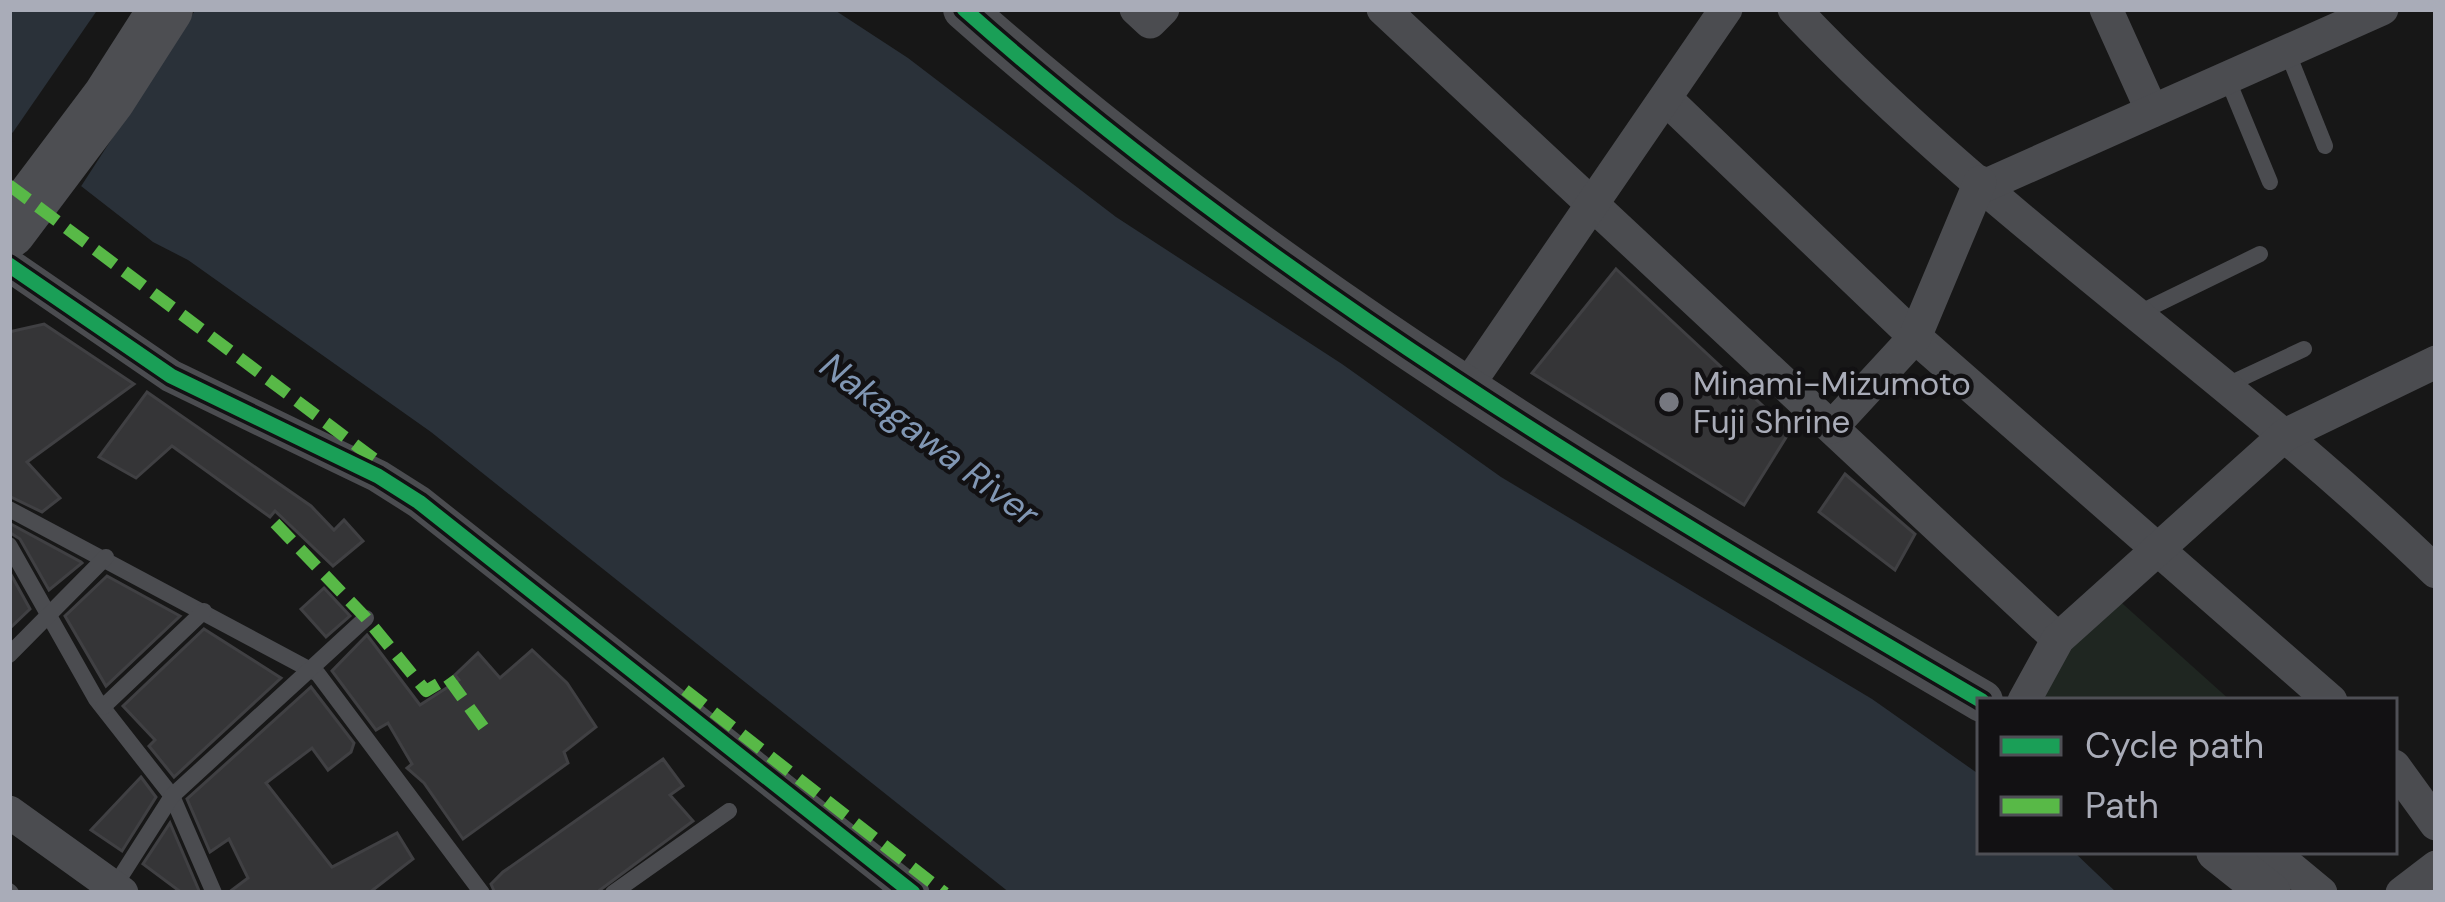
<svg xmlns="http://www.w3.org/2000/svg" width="2445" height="902" viewBox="0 0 2445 902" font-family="'DM Sans',sans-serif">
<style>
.green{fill:#1f2621}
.water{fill:#2a3139}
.pier{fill:#171717}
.building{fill:#353537;stroke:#404043;stroke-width:3}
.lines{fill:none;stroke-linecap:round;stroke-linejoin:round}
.service{stroke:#4b4c50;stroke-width:16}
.minor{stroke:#4b4c50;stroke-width:33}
.tertiary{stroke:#4b4c50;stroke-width:42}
.primary{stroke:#4d4e52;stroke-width:54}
.quiet{stroke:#58b947;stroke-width:12;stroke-dasharray:24 12;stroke-linecap:butt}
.cycleway-casing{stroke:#121113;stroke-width:22}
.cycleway{stroke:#1a9f57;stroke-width:15}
.poi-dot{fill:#767880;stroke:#121113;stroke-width:4.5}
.labels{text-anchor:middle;stroke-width:9;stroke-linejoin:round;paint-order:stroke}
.poi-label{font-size:33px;fill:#a9acb8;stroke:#121113;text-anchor:start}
.water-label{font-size:36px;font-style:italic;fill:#8096b3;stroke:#121113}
</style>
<rect width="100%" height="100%" fill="#171717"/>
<path class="green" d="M2114,596L2231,701H2033L2062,644Z"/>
<path class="water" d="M9,9H833L908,58L1116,217L1342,364L1501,477L1872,699L1980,775V851H2073L2117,893H1010L431,432L188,260L153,242L9,130Z"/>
<path class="pier" d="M98,9H196L78,191L9,138Z"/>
<g class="building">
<path d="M1616,269L1790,431L1744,505L1532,373Z"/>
<path d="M44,324L134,384L27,462L60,498L42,512L9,496V332Z"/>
<path d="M147,392L311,506L334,530L344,520L363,541L333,566L275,511L270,517L172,446L136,478L99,457Z"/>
<path d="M1845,474L1915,534L1895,570L1819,512Z"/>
<path d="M9,523L81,562L82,563L49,590L20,539L9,532Z"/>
<path d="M9,571L30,609L9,629Z"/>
<path d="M107,576L180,616L106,686L65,616Z"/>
<path d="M324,588L350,616L326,637L301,609Z"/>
<path d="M204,629L281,678L174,777L149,746L155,740L123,706Z"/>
<path d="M367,635L420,705L459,680L455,675L478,653L500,678L532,650L567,683L596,727L564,752L568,763L463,839L424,783L407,768L412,764L388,723L376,730L332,671Z"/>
<path d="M311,687L354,743L351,752L328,770L312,748L266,783L332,867L397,833L413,859L369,893H228L248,878L229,839L210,852L187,799Z"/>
<path d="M663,759L683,786L670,795L693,821L596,893H495L491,884L503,872Z"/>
<path d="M141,777L156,797L122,851L91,830Z"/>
<path d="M170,823L200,893H182L143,864Z"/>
</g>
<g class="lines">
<g class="service">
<path d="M2287,51L2325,146"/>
<path d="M2227,78L2270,182"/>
<path d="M2137,314L2260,254"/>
<path d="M2225,386L2304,349"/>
<path d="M9,509L318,674L482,893"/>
<path d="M9,545L96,699L172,796L214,893"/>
<path d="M9,655L106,557"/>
<path d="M103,707L204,611"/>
<path d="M114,887L172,796L366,618"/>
<path d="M9,891L11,893"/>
<path d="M613,893L729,811"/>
</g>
<g class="minor">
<path d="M1136,9L1150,22L1163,9"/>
<path d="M1383,9L2058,639"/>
<path d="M1794,9C1990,217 2231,373 2436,572"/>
<path d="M2106,9L2152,111"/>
<path d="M1666,99L1915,337L2331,701"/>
<path d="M1984,186L2382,9"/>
<path d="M9,265L171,376L378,476L419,502L913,893"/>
<path d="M1466,388L1726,9"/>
<path d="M1832,427L1915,337L1980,182"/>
<path d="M2024,701L2058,639L2285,435L2436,362"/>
<path d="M2394,766L2436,824"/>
<path d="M9,812L122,893"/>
<path d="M2246,872L2286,864L2321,893"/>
<path d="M2402,893L2436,867"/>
</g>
<g class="tertiary">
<path d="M964,9C1272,283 1628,494 1982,701"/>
<path d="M2217,851L2270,893"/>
</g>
<path class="primary" d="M9,231L109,98L166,9"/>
<g class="quiet">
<path d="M9,185L377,461"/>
<path d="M275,523L366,618L426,691L448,678L487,732"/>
<path d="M685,690L945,893"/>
</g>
<g class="cycleway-casing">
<g id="cycleway">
<path d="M964,9C1272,283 1628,494 1982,701"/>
<path d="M9,265L171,376L378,476L419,502L913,893"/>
</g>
</g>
<use href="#cycleway" class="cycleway"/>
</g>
<circle class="poi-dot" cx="1669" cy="402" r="12"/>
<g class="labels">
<g class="poi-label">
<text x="1693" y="395">Minami-Mizumoto<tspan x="1693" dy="38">Fuji Shrine</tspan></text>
</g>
<g class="water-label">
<text transform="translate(930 439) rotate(37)" y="13">Nakagawa River</text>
</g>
</g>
<rect width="2445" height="902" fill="none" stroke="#a9acb8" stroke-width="24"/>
<rect x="1977" y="698" width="420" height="156" fill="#121113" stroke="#4e4f55" stroke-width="3"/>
<rect x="2001" y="737" width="60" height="18" fill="#1a9f57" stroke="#4e4f55" stroke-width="3"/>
<text x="2085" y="758" font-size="36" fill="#a9acb8">Cycle path</text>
<rect x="2001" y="797" width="60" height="18" fill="#58b947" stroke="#4e4f55" stroke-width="3"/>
<text x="2085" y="818" font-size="36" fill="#a9acb8">Path</text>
</svg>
